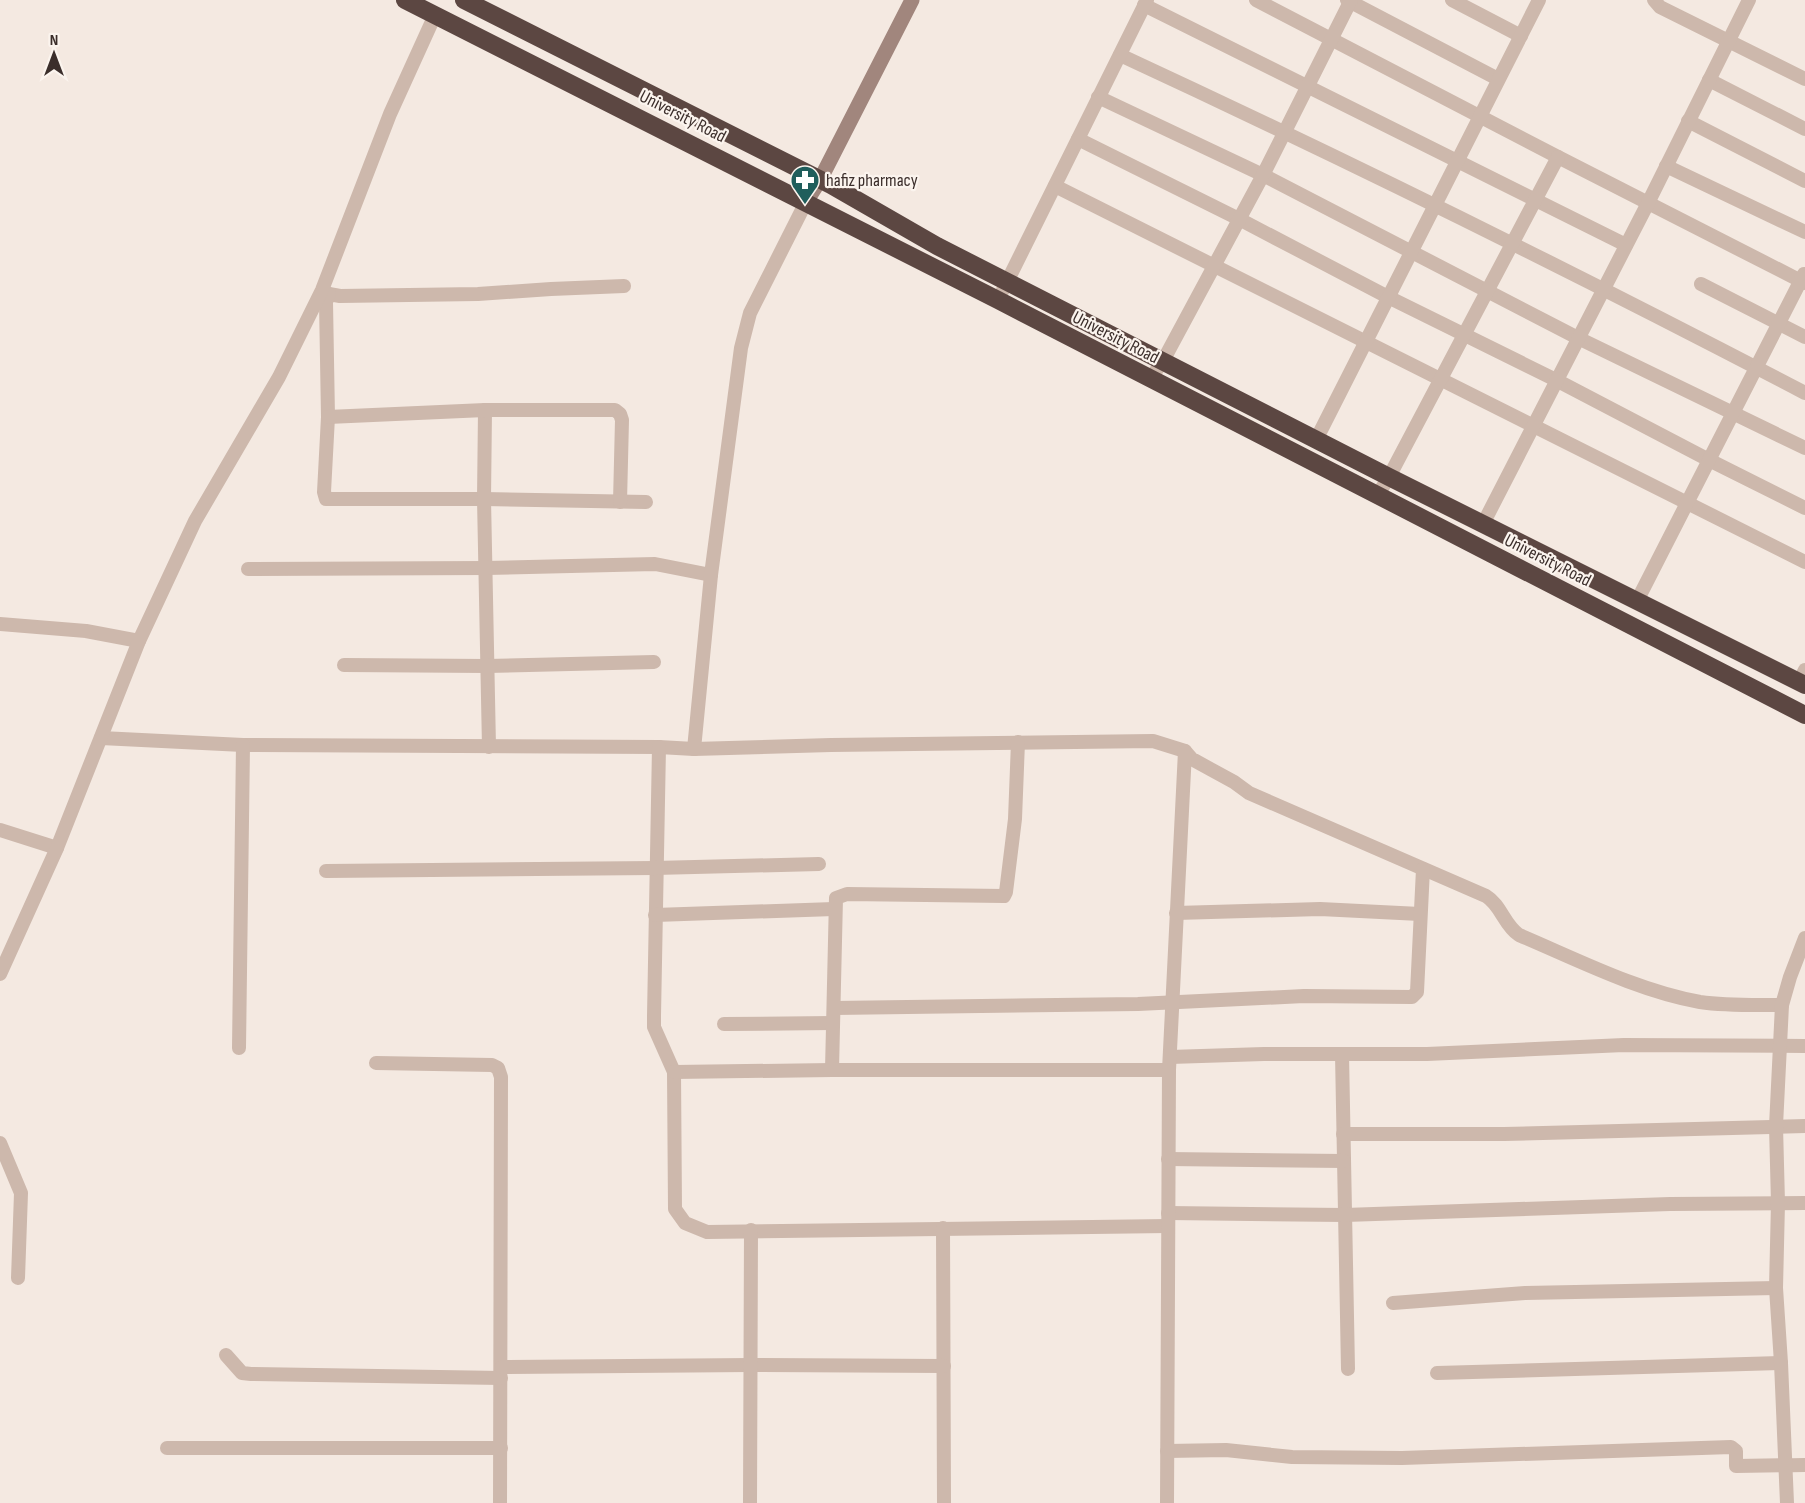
<svg xmlns="http://www.w3.org/2000/svg" width="1805" height="1503" viewBox="0 0 1805 1503" font-family="'Sofia Sans Condensed',sans-serif">
<style>
.lines{fill:none;stroke-linecap:round;stroke-linejoin:round}
.street{stroke:#cdb8ac;stroke-width:14}
.secondary{stroke:#a1867d;stroke-width:15}
.highway{stroke:#5c4742;stroke-width:18}
.labels{text-anchor:middle;stroke-width:4.5;stroke-linejoin:round;paint-order:stroke}
.street-label{font-size:18px;fill:#3b2e2b;stroke:#fbf4ee}
.poi-label{font-size:18px;fill:#3b2e2b;stroke:#fbf4ee;text-anchor:start}
</style>
<rect width="100%" height="100%" fill="#f4e9e1"/>
<g class="lines">
<g class="street">
<path d="M1256,0L1558,157L1805,283"/>
<path d="M1347,0L1498,79"/>
<path d="M1452,0L1521,36"/>
<path d="M1654,0L1660,7L1805,79"/>
<path d="M1144,5L1626,245"/>
<path d="M1120,55C1351,162 1579,275 1805,393"/>
<path d="M1709,80L1805,129"/>
<path d="M1098,97L1263,175L1578,338L1805,448"/>
<path d="M1688,121L1805,181"/>
<path d="M1078,139L1239,219L1388,297L1556,380L1709,460L1805,508"/>
<path d="M1666,166L1805,232"/>
<path d="M1055,186C1305,311 1555,436 1805,562"/>
<path d="M1701,284L1805,337"/>
<path d="M1003,290L1147,0"/>
<path d="M323,291L329,294L340,296L478,294L551,289L624,286"/>
<path d="M329,294L326,302L328,417L324,492L326,499H484L646,502"/>
<path d="M1150,379L1163,361L1263,175L1351,0"/>
<path d="M485,410L484,499L489,747"/>
<path d="M328,417L485,410H615L620,414L622,420L620,502"/>
<path d="M1316,440L1539,0"/>
<path d="M1377,496L1389,477L1558,157"/>
<path d="M1483,524L1648,203L1749,0"/>
<path d="M248,569L486,568L655,564L711,575"/>
<path d="M1637,601L1804,274"/>
<path d="M0,624L86,631L139,641"/>
<path d="M344,665L487,666L654,662"/>
<path d="M1799,682L1805,670"/>
<path d="M101,738L243,745L659,747L694,749L831,745L1153,741L1185,751L1192,759L1234,782L1249,793L1486,896C1501,905 1504,925 1519,935C1576,959 1638,991 1700,1002C1727,1006 1755,1005 1782,1005"/>
<path d="M659,747L654,1016V1027L674,1072L675,1209L685,1223L707,1232L1168,1226"/>
<path d="M694,749L711,575L741,348L750,313L806,202"/>
<path d="M0,830L57,848"/>
<path d="M326,871L655,868L819,864"/>
<path d="M1176,913L1320,909L1420,914"/>
<path d="M655,915L834,909"/>
<path d="M0,974L57,848L139,641L195,521L279,377L322,290L390,114L435,15"/>
<path d="M834,1008L1138,1004L1304,996L1412,997L1417,992L1423,869"/>
<path d="M724,1024L833,1023"/>
<path d="M239,1048L243,745"/>
<path d="M1342,1054L1348,1369"/>
<path d="M1170,1057L1264,1054H1427L1624,1045L1805,1046"/>
<path d="M376,1063L492,1065L498,1068L501,1077L500,1503"/>
<path d="M832,1070L836,898L847,894L1004,896L1006,892L1015,819L1018,742"/>
<path d="M674,1072L832,1070H1169"/>
<path d="M1343,1134H1504L1805,1126"/>
<path d="M0,1143L21,1193L18,1278"/>
<path d="M1168,1159L1344,1161"/>
<path d="M1168,1213L1345,1215L1670,1204L1805,1203"/>
<path d="M943,1228L944,1503"/>
<path d="M1393,1303L1525,1293L1776,1288"/>
<path d="M226,1355L242,1373L251,1374L501,1378"/>
<path d="M502,1367L751,1365L944,1366"/>
<path d="M1437,1373L1781,1363"/>
<path d="M167,1448H501"/>
<path d="M1167,1451L1226,1450L1292,1457L1402,1458L1731,1447L1736,1451V1466L1805,1465"/>
<path d="M750,1503L751,1230"/>
<path d="M1167,1503L1169,1070L1185,751"/>
<path d="M1787,1503L1781,1363L1776,1288L1778,1203L1776,1126L1782,1005L1790,977L1805,938"/>
</g>
<path class="secondary" d="M806,202L820,180L912,0"/>
<g class="highway">
<path d="M405,0L998,300L1805,715"/>
<path d="M464,0L831,185L937,246L1389,477L1805,685"/>
</g>
</g>
<defs>
<g id="pharmacy-pin" transform="scale(1.5)"><path d="M0 17L-7.5 6A9.5 9.5 0 1 1 7.5 6Z" fill="#1f5e5c" stroke="#fbf4ee"/><path d="M-2-6h4v4h4v4h-4v4h-4v-4h-4v-4h4Z" fill="#fff"/></g>
</defs>
<g fill-rule="evenodd">
<use href="#pharmacy-pin" x="805" y="180"/>
</g>
<g class="labels">
<g class="street-label">
<text transform="translate(683 116) rotate(27)" y="6">University Road</text>
<text transform="translate(1116 337) rotate(27)" y="6">University Road</text>
<text transform="translate(1548 560) rotate(27)" y="6">University Road</text>
</g>
<g class="poi-label">
<text x="826" y="186">hafiz pharmacy</text>
</g>
</g>
<g transform="translate(54 54)" stroke="#fbf4ee" stroke-width="4.5" paint-order="stroke">
<path d="M0-4.5L10 22L0 15L-10 22Z" fill="#3b2e2b"/>
<text y="-9" font-size="16" font-weight="bold" text-anchor="middle" fill="#3b2e2b">N</text>
</g>
</svg>
